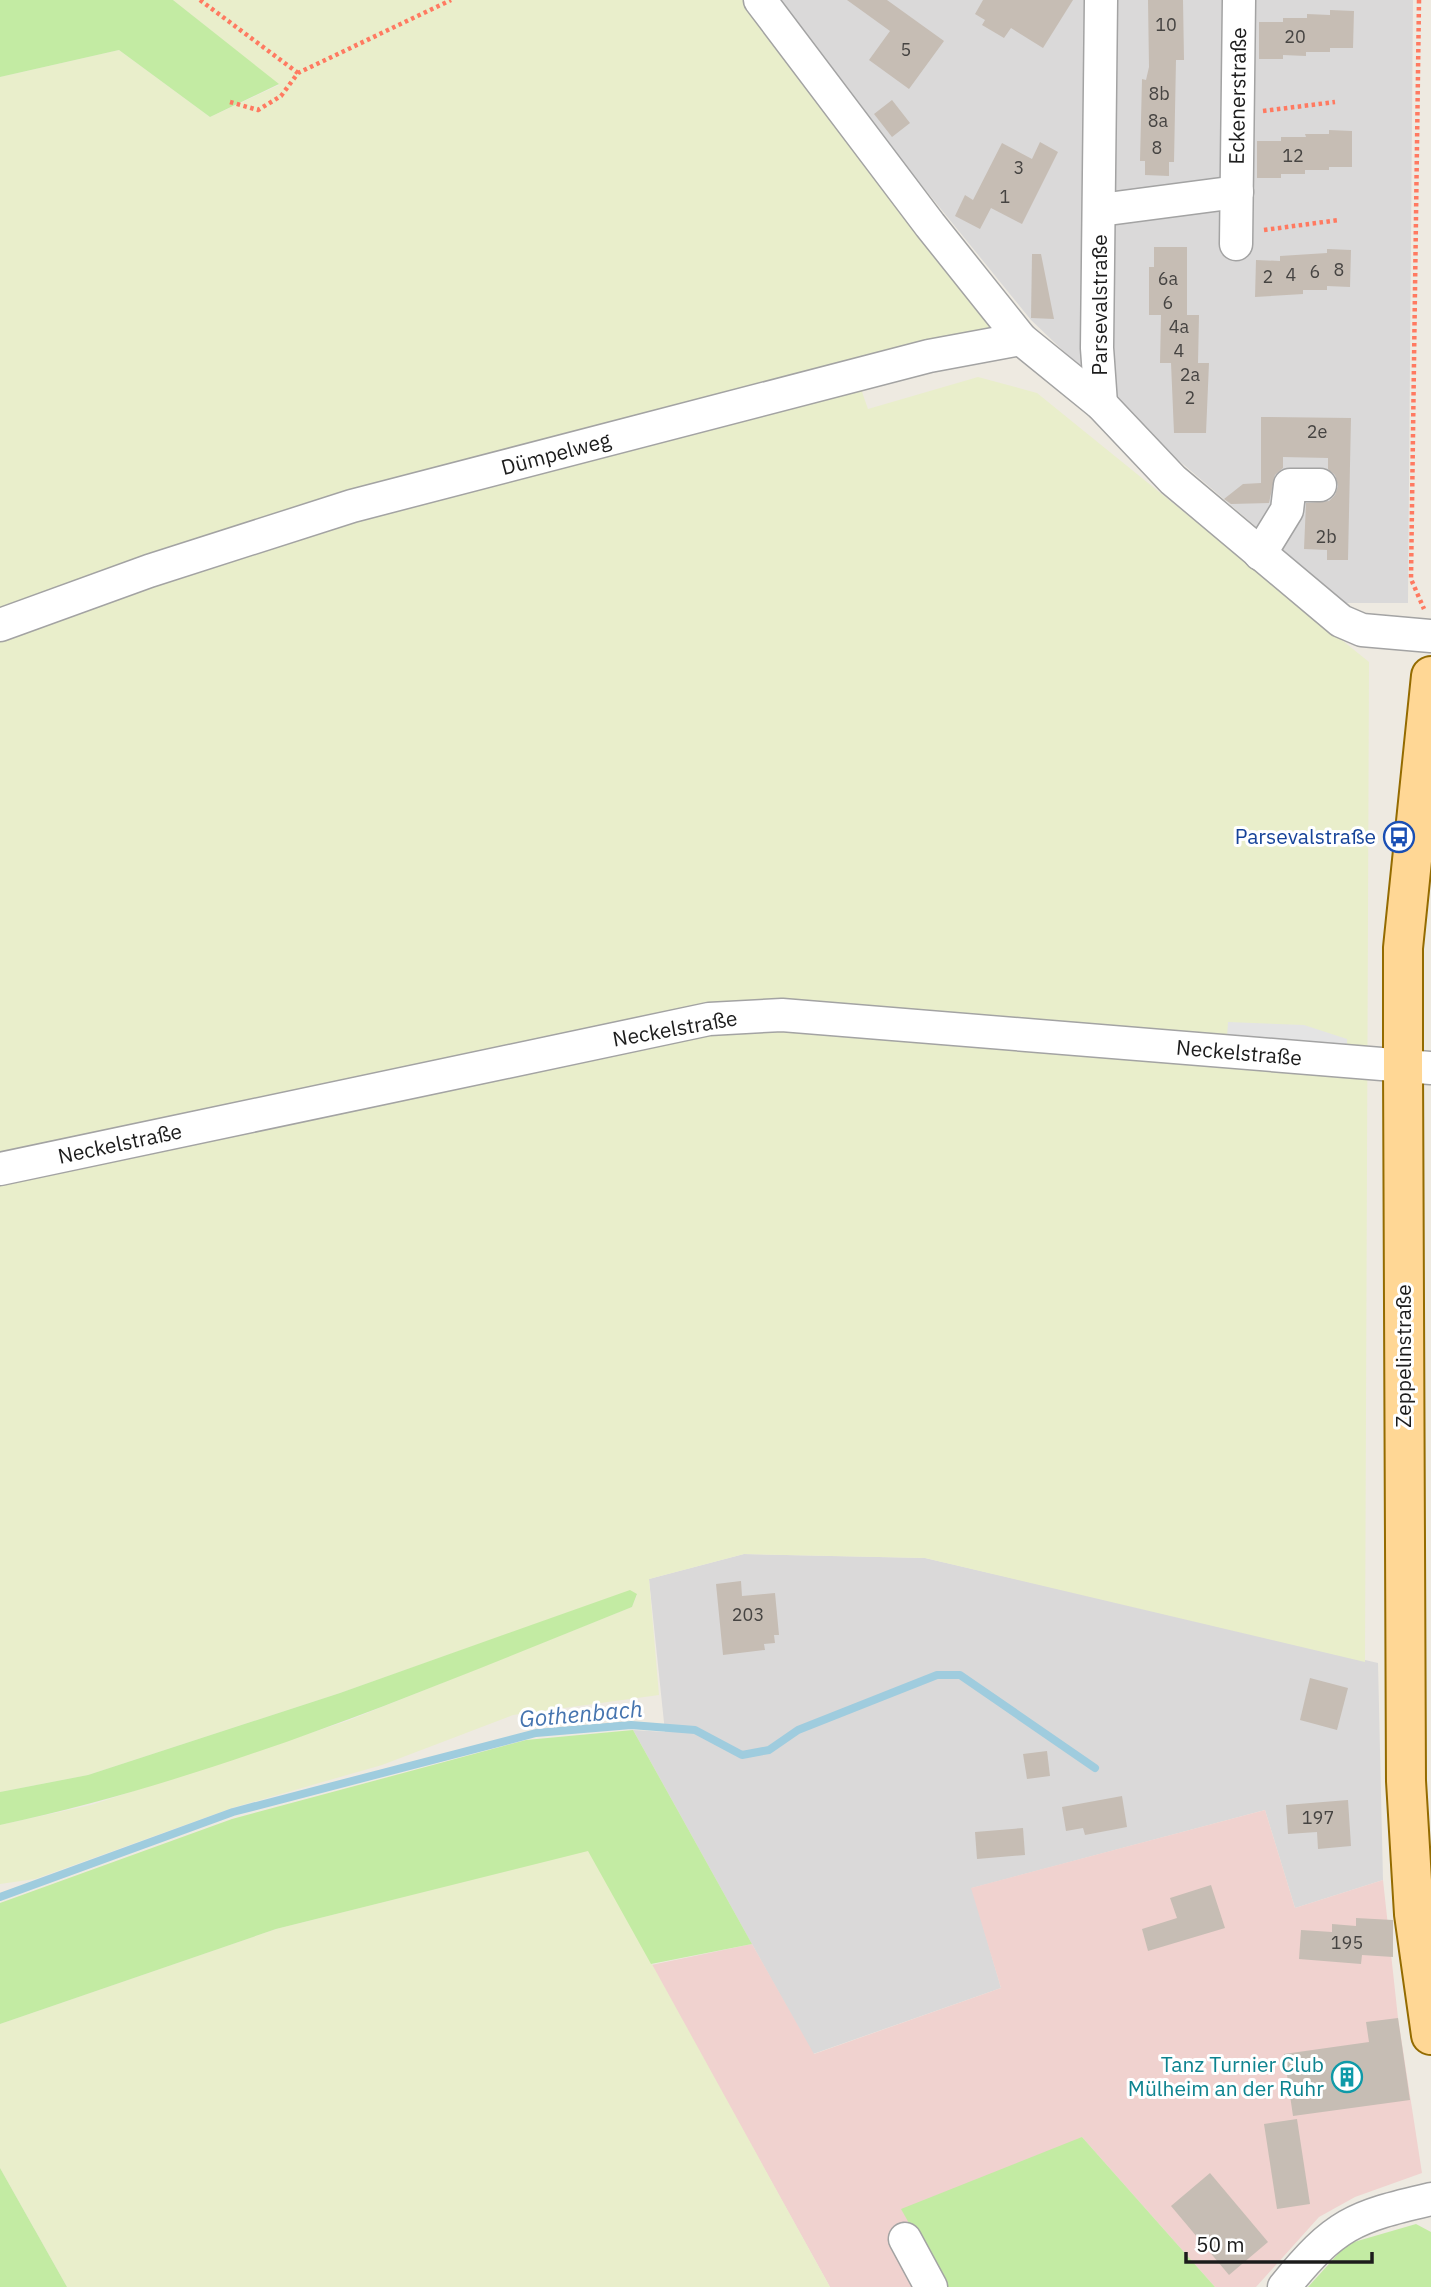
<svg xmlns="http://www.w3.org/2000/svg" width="1431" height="2287" viewBox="0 0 1431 2287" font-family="'IBM Plex Sans',sans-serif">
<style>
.residential{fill:#dad9d9}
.commercial{fill:#f0d2cf}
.farmland{fill:#e9eecb}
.grass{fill:#c3eba3}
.parking{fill:#e4e4e4}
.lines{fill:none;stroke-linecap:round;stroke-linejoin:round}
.stream{stroke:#9fccde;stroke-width:8}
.building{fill:#c6bdb4}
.minor-casing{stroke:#a3a3a3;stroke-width:35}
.major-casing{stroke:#946b00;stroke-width:42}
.path{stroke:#ff7a61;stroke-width:4.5;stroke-dasharray:3.5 3.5;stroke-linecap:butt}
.minor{stroke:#fff;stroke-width:32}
.major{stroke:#ffd795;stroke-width:38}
.labels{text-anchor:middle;stroke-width:6;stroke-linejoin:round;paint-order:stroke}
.number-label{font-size:18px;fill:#464442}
.street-label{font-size:21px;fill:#1c1c1c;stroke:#fff}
.transit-label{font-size:21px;fill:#164399;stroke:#fff;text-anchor:end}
.culture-label{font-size:21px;fill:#0d838f;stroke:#fff;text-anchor:end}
.water-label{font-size:23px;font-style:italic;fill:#4574af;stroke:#fff}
</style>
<rect width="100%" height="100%" fill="#eeeae1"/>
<g class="residential">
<path d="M777,0H1413L1408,603H1345L1170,453L1031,320L850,97Z"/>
<path d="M744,1554L925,1558L1378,1663L1383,1880L1295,1908L1265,1810L972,1888L1001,1988L813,2054L633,1730L665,1732L649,1579Z"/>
</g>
<path class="commercial" d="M1265,1810L1295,1908L1383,1880L1398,2018L1422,2173L1355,2197L1319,2217L1256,2287H1215L1082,2137L945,2287H830L651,1965L752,1944L814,2054L1001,1988L971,1888Z"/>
<g class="farmland">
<path d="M173,0H750L996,328L854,369L868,409L978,377L1037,393L1369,662L1365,1662L925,1558L744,1554L649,1579L659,1695L513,1715L382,1765L232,1808L35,1879L0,1884V1825L91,1805L347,1721L632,1607L637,1595L629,1591L340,1693L88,1775L0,1792V77L119,50L210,117L279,85Z"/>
<path d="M589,1850L830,2287H67L0,2168V2024L276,1929Z"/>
</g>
<g class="grass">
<path d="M0,0H173L279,84L210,117L119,50L0,77Z"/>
<path d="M630,1590L637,1594L632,1607C425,1690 219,1778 0,1825V1792L88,1775L340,1693Z"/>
<path d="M633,1730L752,1944L651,1964L588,1851L276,1929L0,2024V1903L232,1819L526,1740Z"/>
<path d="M1082,2137L1215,2287H945L901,2209Z"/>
<path d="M0,2168L67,2287H0Z"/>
<path d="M1416,2224L1431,2232V2287H1308L1347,2244Z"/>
</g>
<path class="parking" d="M1228,1022L1304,1025L1347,1039V1062L1226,1052Z"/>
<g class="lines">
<path class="stream" d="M0,1897L233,1812L536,1733L631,1725L695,1730L742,1755L769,1750L798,1730L937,1675H960L1095,1768"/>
</g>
<g class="building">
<path d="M847,0H887L944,41L909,89L869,60L890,31Z"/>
<path d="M983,0H1073L1043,48L1011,28L1004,38L982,25L985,20L975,14Z"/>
<path d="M1148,0H1183L1184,60H1176L1174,162H1169V176L1145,175V161H1140L1142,79L1146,80L1149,67Z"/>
<path d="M1330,10L1354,11L1353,48H1330V52H1306V56L1283,55V59H1259V22H1283V18H1307V14L1330,15Z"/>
<path d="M892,100L910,123L892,137L874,114Z"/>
<path d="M1329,130L1352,131V167H1329V170H1305V174H1281V178H1257V141H1281V137H1306L1305,134H1329Z"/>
<path d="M1040,142L1058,152L1022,224L991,208L980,229L955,216L965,195L973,200L1002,143L1032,159Z"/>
<path d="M1154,247H1187V315H1199L1198,363H1209L1206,433H1174L1171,363H1160L1161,315H1149V267H1154Z"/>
<path d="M1327,249L1351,250L1350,287L1327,286V290H1303V294L1255,297L1256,260L1280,261V256L1327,253Z"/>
<path d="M1032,254H1041L1054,319L1031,318Z"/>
<path d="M1261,417L1351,418L1348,560H1327V550L1304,549L1306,503L1329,501L1335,495L1338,486L1335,475L1328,469V458L1283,457V468L1275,475L1269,503L1231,504L1224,499L1243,484L1261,483Z"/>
<path d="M741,1581L742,1596L775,1593L779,1635H774L775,1643L764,1644L765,1650L723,1655L716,1584Z"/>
<path d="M1310,1678L1348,1688L1337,1730L1300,1720Z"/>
<path d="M1047,1751L1050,1776L1027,1779L1023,1754Z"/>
<path d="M1122,1796L1127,1827L1085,1835L1083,1828L1066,1831L1062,1807Z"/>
<path d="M1348,1800L1351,1846L1318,1849L1317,1832L1288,1834L1286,1805Z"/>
<path d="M1023,1828L1025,1855L977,1859L975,1832Z"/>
<path d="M1211,1885L1225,1928L1148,1951L1142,1929L1177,1918L1170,1898Z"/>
<path d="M1356,1918L1393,1920V1957L1362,1955L1361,1964L1299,1959L1301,1930L1332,1932V1924L1356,1926Z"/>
<path d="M1398,2018L1410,2100L1293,2116L1284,2054L1369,2042L1366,2022Z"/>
<path d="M1297,2119L1310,2204L1277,2209L1264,2124Z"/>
<path d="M1210,2173L1268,2242L1229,2275L1171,2206Z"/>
</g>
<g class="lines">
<g class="minor-casing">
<g id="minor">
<path d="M760,0L930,225L1021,339L1101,404L1173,480L1341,621L1362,630L1431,636"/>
<path d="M1101,0L1097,348L1101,404"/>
<path d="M1100,210L1237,192"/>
<path d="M1236,244L1239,0"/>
<path d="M1260,554L1287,510L1290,485H1320"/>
<path d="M0,625L149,571L352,506L929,356L1021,339"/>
<path d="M0,1169L709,1019L782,1015L1431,1068"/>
<path d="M905,2239L931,2287"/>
<path d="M1284,2287C1335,2224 1353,2217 1431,2199"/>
</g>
</g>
<g class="major-casing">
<path id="major" d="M1431,676L1403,948V1067L1406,1781L1414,1914L1431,2035"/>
</g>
<g class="path">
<path d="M200,0L298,73"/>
<path d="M1419,0L1411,579L1424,609"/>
<path d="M230,102L258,110L281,96L298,73L451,0"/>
<path d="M1263,111L1335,102"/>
<path d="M1264,230L1339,220"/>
</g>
<use href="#minor" class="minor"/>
<use href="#major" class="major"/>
</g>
<defs>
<g id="bus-ring" transform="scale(1.575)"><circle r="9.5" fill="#fff" stroke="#1a4fb4" stroke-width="1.5"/><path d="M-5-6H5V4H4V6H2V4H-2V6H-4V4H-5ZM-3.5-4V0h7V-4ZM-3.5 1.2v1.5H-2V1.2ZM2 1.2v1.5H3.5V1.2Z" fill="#1a4fb4"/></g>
<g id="building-ring" transform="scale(1.575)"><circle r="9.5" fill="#fff" stroke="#0f9aa8" stroke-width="1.5"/><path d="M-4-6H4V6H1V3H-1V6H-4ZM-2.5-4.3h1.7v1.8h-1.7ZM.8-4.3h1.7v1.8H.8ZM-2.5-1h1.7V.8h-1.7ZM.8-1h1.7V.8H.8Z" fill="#0f9aa8"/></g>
</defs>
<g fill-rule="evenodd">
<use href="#bus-ring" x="1399" y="837"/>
<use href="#building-ring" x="1347" y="2077"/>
</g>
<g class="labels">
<g class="number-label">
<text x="1166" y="31">10</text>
<text x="1295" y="43">20</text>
<text x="906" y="56">5</text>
<text x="1159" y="100">8b</text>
<text x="1158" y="127">8a</text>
<text x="1157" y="154">8</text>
<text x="1293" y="162">12</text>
<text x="1019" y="174">3</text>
<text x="1005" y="203">1</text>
<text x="1339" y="276">8</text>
<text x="1315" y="278">6</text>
<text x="1291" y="281">4</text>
<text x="1268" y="283">2</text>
<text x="1168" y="285">6a</text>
<text x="1168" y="309">6</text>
<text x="1179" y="333">4a</text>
<text x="1179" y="357">4</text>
<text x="1190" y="381">2a</text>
<text x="1190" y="404">2</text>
<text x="1317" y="438">2e</text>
<text x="1326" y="543">2b</text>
<text x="748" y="1621">203</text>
<text x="1318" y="1824">197</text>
<text x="1347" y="1949">195</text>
</g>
<g class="street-label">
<text transform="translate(1238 96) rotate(-89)" y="7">Eckenerstraße</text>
<text transform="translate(1100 305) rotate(-90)" y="7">Parsevalstraße</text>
<text transform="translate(556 454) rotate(-15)" y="7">Dümpelweg</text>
<text transform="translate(675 1029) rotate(-10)" y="7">Neckelstraße</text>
<text transform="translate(1239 1053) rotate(5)" y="7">Neckelstraße</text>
<text transform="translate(120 1144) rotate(-12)" y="7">Neckelstraße</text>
<text transform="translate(1404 1356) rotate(-90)" y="7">Zeppelinstraße</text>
</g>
<g class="transit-label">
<text x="1376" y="844">Parsevalstraße</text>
</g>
<g class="culture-label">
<text x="1324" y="2072">Tanz Turnier Club<tspan x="1324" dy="24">Mülheim an der Ruhr</tspan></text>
</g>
<g class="water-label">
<text transform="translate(581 1714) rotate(-5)" y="8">Gothenbach</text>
</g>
</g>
<path d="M1186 2252v10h186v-10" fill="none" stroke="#1c1c1c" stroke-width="3.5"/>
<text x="1196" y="2252" font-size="21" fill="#1c1c1c" stroke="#ffffff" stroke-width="5" paint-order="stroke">50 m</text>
</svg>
